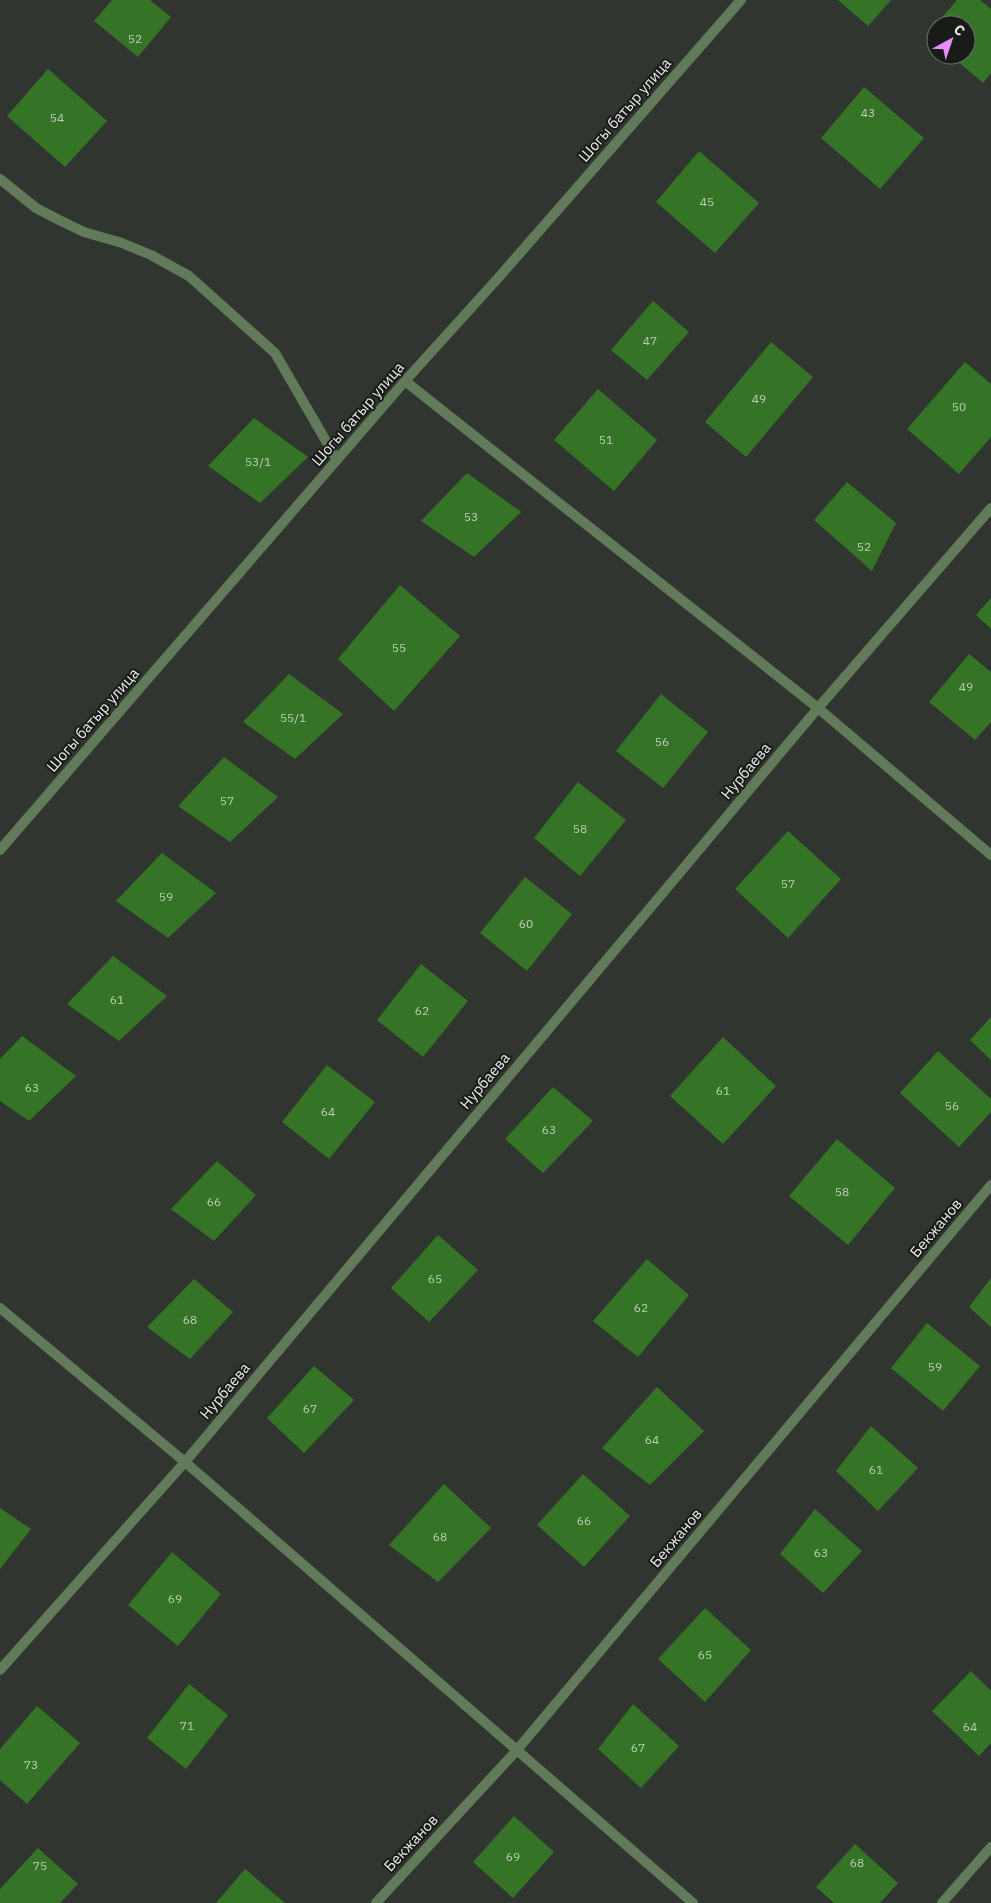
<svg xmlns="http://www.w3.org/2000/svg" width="991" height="1903" viewBox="0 0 991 1903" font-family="'IBM Plex Sans',sans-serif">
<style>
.building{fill:#357426}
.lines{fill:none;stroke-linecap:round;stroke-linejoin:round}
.minor{stroke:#607a5a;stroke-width:10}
.tertiary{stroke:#607a5a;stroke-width:10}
.labels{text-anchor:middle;stroke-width:4;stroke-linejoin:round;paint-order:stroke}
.number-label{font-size:12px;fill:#bdcfb8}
.street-label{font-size:15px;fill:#eaede9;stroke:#191b19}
</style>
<rect width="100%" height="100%" fill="#30352f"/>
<g class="building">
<path d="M112,0H150L171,17L138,57L94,21Z"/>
<path d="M838,0H891L868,26Z"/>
<path d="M957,0H980L991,9V73L983,83L950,55H966V25H936V43L927,35Z"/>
<path d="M48,69L107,121L65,167L7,116Z"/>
<path d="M864,87L924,138L880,189L821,138Z"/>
<path d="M699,151L759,203L715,253L656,202Z"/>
<path d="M653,301L689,332L647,380L611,350Z"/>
<path d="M771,342L813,377L746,457L705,422Z"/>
<path d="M965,362L991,384V437L959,474L907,429Z"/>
<path d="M598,389L657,440L614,491L554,440Z"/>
<path d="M254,418L308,457L260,503L208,466Z"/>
<path d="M467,473L521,512L474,557L421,521Z"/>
<path d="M847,482L896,523L872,571L814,520Z"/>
<path d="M400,585L460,636L394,711L338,659Z"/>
<path d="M991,598V629L976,615Z"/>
<path d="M969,654L991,672V722L975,740L929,702Z"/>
<path d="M289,674L343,714L295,759L243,722Z"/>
<path d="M661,694L708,732L663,788L616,751Z"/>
<path d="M224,757L278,797L230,842L178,806Z"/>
<path d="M578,782L626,820L580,876L534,838Z"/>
<path d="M788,831L841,879L788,938L735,889Z"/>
<path d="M162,853L216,893L168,938L116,901Z"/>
<path d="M525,877L572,914L527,971L480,933Z"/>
<path d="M113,956L167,996L119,1041L67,1004Z"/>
<path d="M421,964L468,1001L423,1057L377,1020Z"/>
<path d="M991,1017V1060L970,1040Z"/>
<path d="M22,1036L76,1076L29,1121L0,1101V1059Z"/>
<path d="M723,1037L776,1086L723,1144L670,1096Z"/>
<path d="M938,1051L991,1099V1112L959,1147L900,1093Z"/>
<path d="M327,1065L375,1102L329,1159L282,1122Z"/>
<path d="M553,1087L593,1121L543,1173L505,1139Z"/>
<path d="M837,1139L895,1188L848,1245L789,1196Z"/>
<path d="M217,1161L256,1195L214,1241L171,1209Z"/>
<path d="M438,1235L478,1270L429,1322L391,1288Z"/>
<path d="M647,1259L689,1295L638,1357L593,1321Z"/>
<path d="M991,1278V1327L969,1307Z"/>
<path d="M194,1279L233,1312L190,1359L147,1327Z"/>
<path d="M927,1323L980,1366L943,1411L891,1368Z"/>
<path d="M314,1366L354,1400L304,1453L267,1418Z"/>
<path d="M657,1387L704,1431L650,1485L602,1448Z"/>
<path d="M871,1426L918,1468L878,1511L836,1471Z"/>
<path d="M583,1474L630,1516L584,1567L537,1525Z"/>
<path d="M444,1484L491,1528L438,1582L389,1545Z"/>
<path d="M0,1508L31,1529L0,1569Z"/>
<path d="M815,1509L862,1551L823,1593L780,1554Z"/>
<path d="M172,1552L221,1594L178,1646L128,1605Z"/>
<path d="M705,1608L751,1650L705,1702L658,1659Z"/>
<path d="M971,1671L991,1691V1743L979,1756L932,1711Z"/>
<path d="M189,1684L228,1715L186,1769L147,1738Z"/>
<path d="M633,1704L679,1746L641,1788L598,1749Z"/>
<path d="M37,1706L80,1743L27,1804L0,1780V1749Z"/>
<path d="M514,1816L554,1852L513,1898L473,1862Z"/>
<path d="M855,1844L898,1883L880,1903H834L816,1887Z"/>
<path d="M38,1848L78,1884L60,1903H0V1889Z"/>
<path d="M245,1869L285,1903H216Z"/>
</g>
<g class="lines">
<g class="minor">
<path d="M0,179L36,208L59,220L84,232L122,243L151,255L189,276L275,353L337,460"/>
<path d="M405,381L818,708L991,855"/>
<path d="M0,1308L185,1462L693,1903"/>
<path d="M0,1670L185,1462L818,708L991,508"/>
<path d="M376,1903L517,1750L991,1185"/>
<path d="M942,1903L991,1847"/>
</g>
<path class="tertiary" d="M0,850L405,381L499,277L741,0"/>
</g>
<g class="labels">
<g class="number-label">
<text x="135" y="43">52</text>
<text x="868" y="117">43</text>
<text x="57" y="122">54</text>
<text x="707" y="206">45</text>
<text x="650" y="345">47</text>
<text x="759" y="403">49</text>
<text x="959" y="411">50</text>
<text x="606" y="444">51</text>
<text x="258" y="466">53/1</text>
<text x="471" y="521">53</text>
<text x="864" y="551">52</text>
<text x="399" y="652">55</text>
<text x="966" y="691">49</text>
<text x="293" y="722">55/1</text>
<text x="662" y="746">56</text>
<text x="227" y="805">57</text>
<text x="580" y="833">58</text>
<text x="788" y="888">57</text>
<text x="166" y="901">59</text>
<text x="526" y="928">60</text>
<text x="117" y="1004">61</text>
<text x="422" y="1015">62</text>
<text x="32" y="1092">63</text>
<text x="723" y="1095">61</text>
<text x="952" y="1110">56</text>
<text x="328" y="1116">64</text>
<text x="549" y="1134">63</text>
<text x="842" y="1196">58</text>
<text x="214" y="1206">66</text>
<text x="435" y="1283">65</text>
<text x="641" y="1312">62</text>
<text x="190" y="1324">68</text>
<text x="935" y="1371">59</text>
<text x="310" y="1413">67</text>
<text x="652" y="1444">64</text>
<text x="876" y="1474">61</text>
<text x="584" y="1525">66</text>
<text x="440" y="1541">68</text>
<text x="821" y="1557">63</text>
<text x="175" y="1603">69</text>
<text x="705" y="1659">65</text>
<text x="187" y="1730">71</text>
<text x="970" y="1731">64</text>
<text x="638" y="1752">67</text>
<text x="31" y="1769">73</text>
<text x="513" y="1861">69</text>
<text x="857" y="1867">68</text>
<text x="40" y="1870">75</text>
</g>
<g class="street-label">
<text transform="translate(625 110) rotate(-49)" y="5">Шогы батыр улица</text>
<text transform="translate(358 414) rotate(-49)" y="5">Шогы батыр улица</text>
<text transform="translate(93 720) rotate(-49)" y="5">Шогы батыр улица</text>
<text transform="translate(746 771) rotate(-50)" y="5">Нурбаева</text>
<text transform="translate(485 1081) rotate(-50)" y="5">Нурбаева</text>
<text transform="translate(936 1228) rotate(-50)" y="5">Бекжанов</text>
<text transform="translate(225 1391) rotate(-50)" y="5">Нурбаева</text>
<text transform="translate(676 1538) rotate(-50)" y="5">Бекжанов</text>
<text transform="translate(411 1843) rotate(-47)" y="5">Бекжанов</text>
</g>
</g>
<g transform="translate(951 40) rotate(40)"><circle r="24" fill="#191b19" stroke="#6d6f6c"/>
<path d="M0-4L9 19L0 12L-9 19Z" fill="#e98dfe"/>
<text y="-8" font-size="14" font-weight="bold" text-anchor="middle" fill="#eaede9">С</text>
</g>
</svg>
